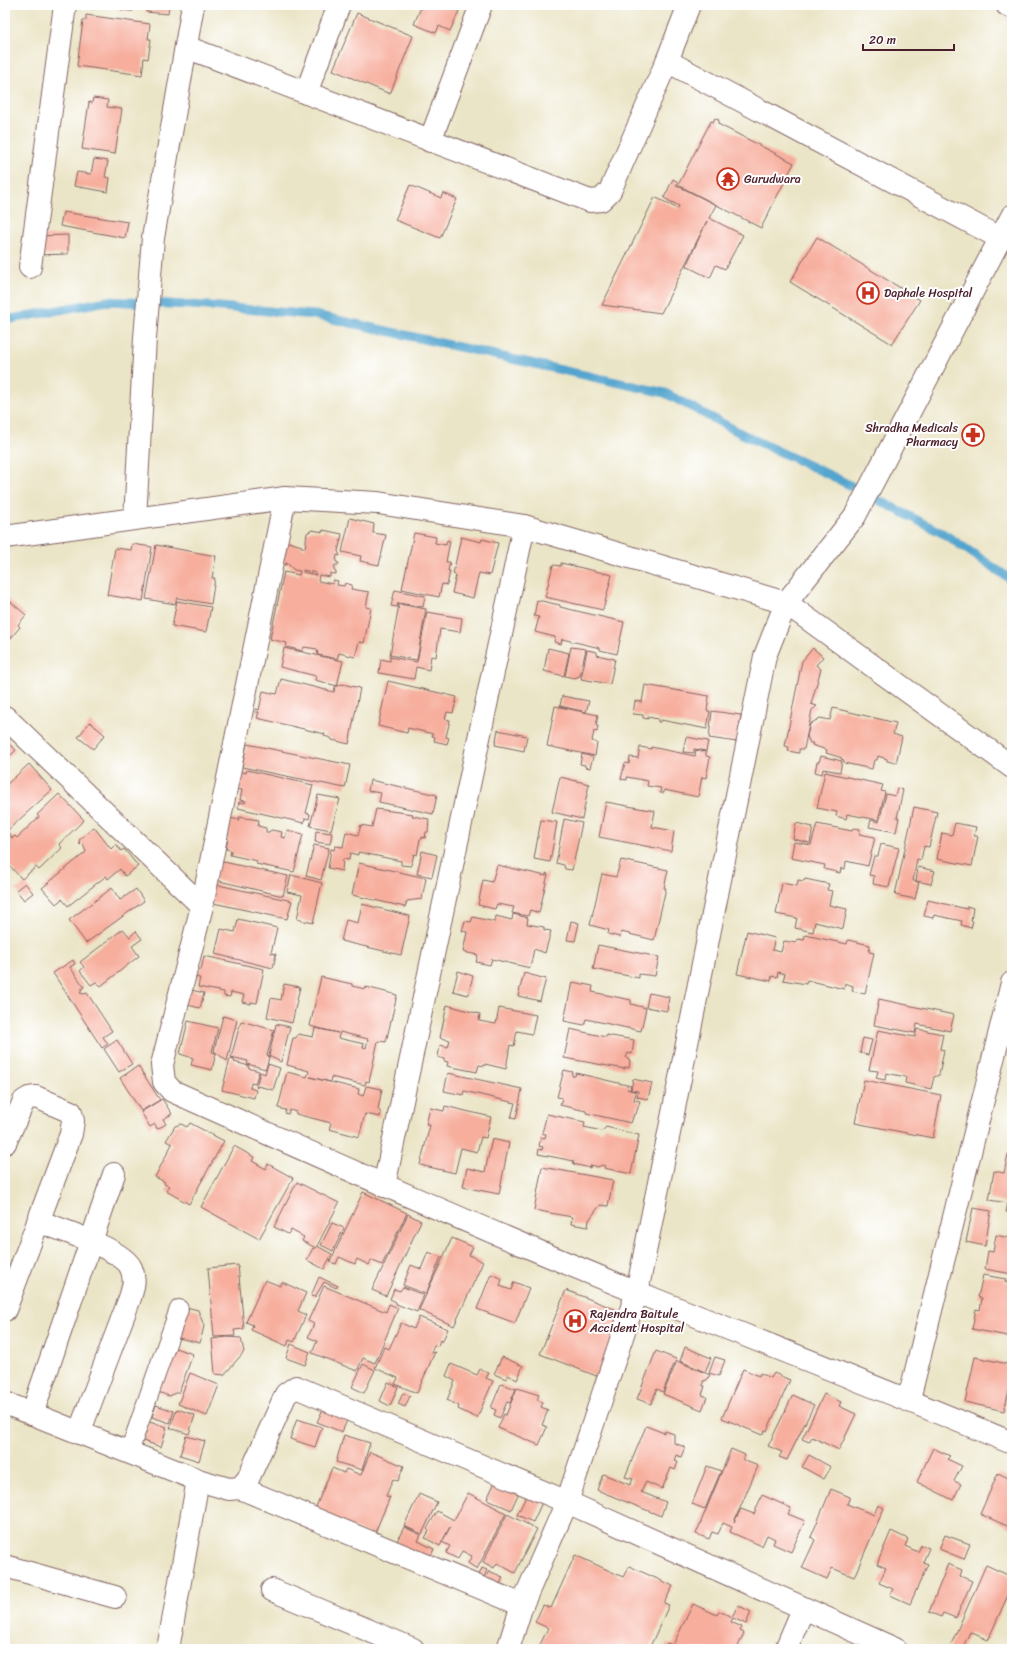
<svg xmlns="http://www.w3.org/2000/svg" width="1017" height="1654" viewBox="0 0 1017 1654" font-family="Sriracha,sans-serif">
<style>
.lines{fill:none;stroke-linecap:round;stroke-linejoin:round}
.stream{stroke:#53a4ce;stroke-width:9}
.building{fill:#f7ae9d;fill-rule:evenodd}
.lane-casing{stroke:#826462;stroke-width:20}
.street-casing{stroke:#826462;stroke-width:24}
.lane{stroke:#fff;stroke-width:18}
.street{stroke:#fff;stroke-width:22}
.labels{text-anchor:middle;stroke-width:4;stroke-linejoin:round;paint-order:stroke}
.poi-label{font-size:12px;fill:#4a1f2b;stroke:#fff;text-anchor:start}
</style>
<rect width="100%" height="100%" fill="#fff"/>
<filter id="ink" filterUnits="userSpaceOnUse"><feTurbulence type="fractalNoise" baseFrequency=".025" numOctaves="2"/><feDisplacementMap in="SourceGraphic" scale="8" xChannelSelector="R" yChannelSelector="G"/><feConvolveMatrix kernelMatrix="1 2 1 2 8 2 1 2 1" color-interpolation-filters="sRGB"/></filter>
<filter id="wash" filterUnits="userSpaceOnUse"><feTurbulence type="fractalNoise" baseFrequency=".012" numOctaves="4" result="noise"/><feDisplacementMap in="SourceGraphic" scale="16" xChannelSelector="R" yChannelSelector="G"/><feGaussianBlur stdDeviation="0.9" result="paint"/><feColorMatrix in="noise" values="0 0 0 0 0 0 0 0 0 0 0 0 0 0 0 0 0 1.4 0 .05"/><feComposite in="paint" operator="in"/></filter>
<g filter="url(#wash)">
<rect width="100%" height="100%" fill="#ebe5c7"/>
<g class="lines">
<path class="stream" d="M5,320L107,301L209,306L315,315L665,393L748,437L834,477L944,534L1012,580"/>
</g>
<g id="blocks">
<g class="building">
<path d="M75,5H95L94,9L75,7Z"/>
<path d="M121,5H169L168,14L146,12V9L134,7L133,11L121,10Z"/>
<path d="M422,5H447V6L459,11L450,31L439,26L436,33L414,24Z"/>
<path d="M357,13L413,36L390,94L333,70Z"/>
<path d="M86,15L150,24L148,39H151L148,59L144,58L142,75L77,66L83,20H86Z"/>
<path d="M93,98L108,100L107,107L122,109L115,154L82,149L89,102L92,103Z"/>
<path d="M715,118L719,120L718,124L794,163L761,228L678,185L711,121L713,122Z"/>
<path d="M94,159L108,161L105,177L110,178L108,192L74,186L77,172L91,174Z"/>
<path d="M673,179L678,182L676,185L716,205L709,218L743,235L725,269L716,265L710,278L686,266L707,221L661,313L602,305L655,197L678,209L679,206L664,198Z"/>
<path d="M410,185L441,198L443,193L457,199L440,238L395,220Z"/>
<path d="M63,212L128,222L125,238L60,226Z"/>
<path d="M68,235V254L36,255V236Z"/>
<path d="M817,237L920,300L892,344L790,282Z"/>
<path d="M350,518L374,524L373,533L386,535L379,565L360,561L361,556L342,552Z"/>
<path d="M312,530L323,532V530L342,534L338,551L340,556L337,555L336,562L339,563L338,565H335L334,571L336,572V574L330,573V577L319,575L318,581L333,584V580L338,581L337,585L344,586L345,583L352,585L351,589L369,592L366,607L371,608L364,643L359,642L355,657L339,653L337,659L318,655L317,649L304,647L303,651L286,647L287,643L270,639L284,572L299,575L300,571L294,570L288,564L286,563V565L282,564L285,541L302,546V548H305L307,533ZM303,570L316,573V575L303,572Z"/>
<path d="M414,533L436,537L435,543L446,545L447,540L450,541L446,562H450L448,571H450L447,585L442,584L439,597L402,589Z"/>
<path d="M461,537L481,542L482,539L498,543L490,575L479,573L473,598L452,593L456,575L453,574Z"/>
<path d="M132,544L152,547L143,601L107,595L115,548L131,550Z"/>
<path d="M156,545L216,556L212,578H215L211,604L177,598L175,604L146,599Z"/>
<path d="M561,563L612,575L603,610L545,597L553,565L561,566Z"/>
<path d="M395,590L425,596L423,607L398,603L397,607L391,606Z"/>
<path d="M5,597L26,615L18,625L20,627L5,645Z"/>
<path d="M537,600L560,605V607L624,622L617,654L600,650V648L562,639L561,644L554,642L555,637L535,632L539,617L534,616Z"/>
<path d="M177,601L211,607L206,632L172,626Z"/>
<path d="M399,604L426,609L417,660L390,655Z"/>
<path d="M427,612L462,618L460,632L440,629L436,657L431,656L429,670L416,667L414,679L379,673L381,659L390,661V657L417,662Z"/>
<path d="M571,647L586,649L580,676L574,678L565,676Z"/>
<path d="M284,648L343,661L337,686L315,680L316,676L280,667Z"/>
<path d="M548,648L569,653L564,676L544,671Z"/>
<path d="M813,648L823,657L816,665L821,669L811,704L817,706L812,710L804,749H799V753L788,751L789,747L785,746L802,661Z"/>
<path d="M587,650L597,652V655L615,659L610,684L581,679Z"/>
<path d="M281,679L334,692L335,687L342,684L360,688L349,744L332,740L331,738L324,736L325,734L257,718L259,712H255L256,709L259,710L263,691L277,694Z"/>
<path d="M388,681L457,697L453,713L447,712L445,719L450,720L446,737L449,738L447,744L434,741L435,737L432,736L433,734L408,728L407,733L378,726Z"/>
<path d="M645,685L709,696L707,711H710L707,729L661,720L660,722H658V719L648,717V719L643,718V715L633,714L635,701L642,702Z"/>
<path d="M562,696L589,701L586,712L560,706Z"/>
<path d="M555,706L598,715L596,726H598L597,732L594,731L592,741L597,743L595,756L547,746Z"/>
<path d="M833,708L896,723L893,734L902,737L896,763L887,761V759L878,756L877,760H874L872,769L844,763V760L841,759L842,758L826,753L827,750L812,745L813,743H810L807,736L810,724L820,718L830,720Z"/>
<path d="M712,711L741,715L737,742L709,738Z"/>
<path d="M90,722L105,735L93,749L78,737Z"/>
<path d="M498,730L527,736L524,751L495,745Z"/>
<path d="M5,733L10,738L7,742L16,750L5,761Z"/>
<path d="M686,737L708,741L706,751L694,749V753L683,752Z"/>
<path d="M247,744L350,765L345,788L242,767Z"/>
<path d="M640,747L651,749V747L695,756L696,750L706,752V756L710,757L706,778L702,777L698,797L664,790V793H660L661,788L647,786L648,781L627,777V780L621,779L625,763L629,764L630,757L638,758Z"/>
<path d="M582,754L593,757L590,768L585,767V765L580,764Z"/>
<path d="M821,756L842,761L840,772L823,769L822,774L815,772L817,762H819Z"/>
<path d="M29,764L52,790L8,830L5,827V786Z"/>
<path d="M234,770L246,773L247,770L313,785L306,813L310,814L309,819L305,818L304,823L238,808L239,802L245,803L246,801L240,800L242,790L231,787Z"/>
<path d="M825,772L883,785L881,791L885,792L878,820L847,814L846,819L836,816L837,812L817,808Z"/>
<path d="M560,777L589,784L582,819L552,812Z"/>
<path d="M370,780L437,795L433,814L379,802L381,793L368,791Z"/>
<path d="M897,788L903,790L897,818H899L896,832L869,827L871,820L879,822L886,794L895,796Z"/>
<path d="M59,794L84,820L59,844L62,848L39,870L36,867L22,879L5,861V836L9,833L12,838L15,836L17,838L39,817L37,815Z"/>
<path d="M318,795L340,799L331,830L310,826Z"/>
<path d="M606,802L655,811L652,827L674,831L671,851L599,837Z"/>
<path d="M914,807L937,812L929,847L924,846L921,860L917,859L913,881L919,882L915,899L895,895Z"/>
<path d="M376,809L413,814L412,816L429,819L428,832H426L425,838L422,837V839H420L417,855L414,854L411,866L401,865V861L358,852V855L350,853L349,860L343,859L342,871L328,868L331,849L334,850L335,846L343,847L346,832L358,835L361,825L372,827Z"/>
<path d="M225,817L239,820V817L259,820L258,826L266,828V832H269L271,830L282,832L281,837L285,838L287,830L303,834L294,872L256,864L257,861L230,855L231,850L226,849L228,838L221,837Z"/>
<path d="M564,819L582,823L572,870L565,869L564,865L556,863Z"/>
<path d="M541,820L557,822L550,862L534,859Z"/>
<path d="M796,823L813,827L810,843L793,839Z"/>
<path d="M955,823L976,827L974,836H978L972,866L937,859L942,833L952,835Z"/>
<path d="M817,824L852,831L853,828L860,829L859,834L875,837L868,866L846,861L845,869L841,868L840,873L824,869L825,865L791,858L794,842L811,845Z"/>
<path d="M94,827L111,849L116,844L121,851L124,849L138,866L125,876L120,869L108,879L106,876L68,906L62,899L56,904L42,888L86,852L83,844L80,845L79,840Z"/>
<path d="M316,831L332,833L330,844L315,842Z"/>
<path d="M881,844L899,848L889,887L873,884L874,876L869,875L874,856H878Z"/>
<path d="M314,845L329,848L321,880L306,876Z"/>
<path d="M422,851L437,855L432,877L417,874Z"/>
<path d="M621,860L668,870L664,888H666L654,940L621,932L620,937L608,934L609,930L590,925L602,874L616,877Z"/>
<path d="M219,861L288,876L283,896L215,880Z"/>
<path d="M359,863L426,878L422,899L407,901L405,907L352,895Z"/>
<path d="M497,865L546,876V873L548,874L539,913L530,910L528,916L512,913L514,907L497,904L495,909L478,905L483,880L492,882Z"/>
<path d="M918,867L935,871L931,884L916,881Z"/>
<path d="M291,875L322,883L313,923L297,919L302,895L287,892Z"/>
<path d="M805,879L829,884L827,890L832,891L829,905L847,909L843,929L815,922L813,932L795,928L797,918L776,914L782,883L797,886L798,880L804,881Z"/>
<path d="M25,883L33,893L24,900L16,890Z"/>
<path d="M209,883L292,901L287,919L204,901Z"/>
<path d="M112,888L120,900L136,889L144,901L86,943L69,920Z"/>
<path d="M928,900L967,909V906L973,908L971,921H973L971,928L961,925L962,921L934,915L933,918L924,916Z"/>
<path d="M362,904L410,916L401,955L341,941L346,920L358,923Z"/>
<path d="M513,914L528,918L527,924L544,927V930L551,931L545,953L534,949L530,968L492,959L490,965L476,962L478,955L463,952L467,932L462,931L465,921L471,922L473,917L495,922L496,916L512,920Z"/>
<path d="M238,919L277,928L271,953L276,954L273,968L215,954L221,929L235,932Z"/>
<path d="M571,921L579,923L575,941L567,940Z"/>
<path d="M123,929L130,937L136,931L142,939L132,946L139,956L101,986L96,982L91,985L80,971L84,967L80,962Z"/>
<path d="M747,931L775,938L772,950L781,952L784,941L796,943L797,939L804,940L805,935L847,944L848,940L870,945L869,952L874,953L865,994L852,991L853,986L845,983L844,989L807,980L806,984L783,980L785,974L778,972L777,977L772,976L771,981L737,974Z"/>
<path d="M598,945L659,957L655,976L639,974V978L593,969Z"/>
<path d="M204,956L264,969L257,1003L251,1002V1004L242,1002L244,995L231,992L230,997L224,996V992L198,987L200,978L194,977L195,970H201Z"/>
<path d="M73,960L75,964L70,967L84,987L82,988L80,993L84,994L87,993L112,1031L103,1037L108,1044L102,1048L53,973Z"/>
<path d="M458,971L473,976L468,995L453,991Z"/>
<path d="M524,973L546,979L540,1001L518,996Z"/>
<path d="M321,977L352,984V986L365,989L366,987L397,995L386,1042L378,1041L369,1082L366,1081L365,1085L331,1077L330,1082L310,1077L359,1089L358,1094L363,1096L366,1086L382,1089L378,1109L381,1113L380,1117L365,1114L359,1137L329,1129L331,1123L296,1114V1112L290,1110L288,1114L285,1113L286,1110L278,1108L287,1072L307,1077L309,1071L287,1065L293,1038H296L298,1034L313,1037L315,1028L338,1033L310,1026ZM340,1032L368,1039L366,1048L363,1047L364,1044L338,1038Z"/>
<path d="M572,982L593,986L592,992L631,1000V1004L646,1008L641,1031L586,1019L584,1025L564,1021Z"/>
<path d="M284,984L300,987L292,1023L267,1017L271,998L281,1000Z"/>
<path d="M183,988L204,993L200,1008L179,1003Z"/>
<path d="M649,993L669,997L667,1011L646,1007Z"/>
<path d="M879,999L954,1015L950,1031L917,1024L915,1033L874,1025Z"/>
<path d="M447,1005L480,1014L479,1021L496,1024L499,1008L536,1015L532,1034L517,1031L514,1046L510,1045L506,1069L485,1064V1066L479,1065L477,1072L447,1066L448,1062L444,1061V1059L438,1057L440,1045L448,1047L450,1040L440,1038Z"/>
<path d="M223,1016L237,1020L227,1061L214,1051Z"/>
<path d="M188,1021L218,1028L212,1052L216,1053L212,1070L191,1065L193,1058L180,1054Z"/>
<path d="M241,1021L274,1030L267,1055L269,1057L266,1069L247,1064L248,1061L231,1057Z"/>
<path d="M276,1024L290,1027L281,1062L269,1056Z"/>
<path d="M570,1029L606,1037V1035L634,1040L632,1054L628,1053L626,1058L630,1060L629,1068L625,1067V1069L564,1058Z"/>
<path d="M917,1029L943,1034L940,1049L944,1050L939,1075L934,1077L931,1089L905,1083L906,1077L886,1073L885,1080L876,1078L878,1071L869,1070L878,1030L915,1037Z"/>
<path d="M863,1038L872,1040L868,1055L860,1053Z"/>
<path d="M117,1040L132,1064L119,1072L104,1049Z"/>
<path d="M230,1059L235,1060L234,1062L249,1066L248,1068L259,1071L255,1084L251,1083L250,1088L256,1090L254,1098L222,1090Z"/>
<path d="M268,1064L280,1068L273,1090L258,1086L257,1088L256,1087L260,1072L265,1074Z"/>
<path d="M138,1066L160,1100L141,1111L120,1078Z"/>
<path d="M564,1070L573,1072L572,1076H575L576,1073L631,1086L630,1090L627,1089L636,1092L634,1100L640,1101L636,1114H634L631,1123L586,1113V1111L560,1105L562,1098L557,1097Z"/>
<path d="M448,1073L522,1089L516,1119L511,1118L515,1103L464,1091L463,1095L444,1091Z"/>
<path d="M633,1079L652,1083L648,1099L637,1097L638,1091L631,1090Z"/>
<path d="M864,1080L941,1095L933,1138L855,1123Z"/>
<path d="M162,1099L172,1114L163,1119L166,1124L157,1129L155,1124L150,1127L141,1112Z"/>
<path d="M445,1106L491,1117L486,1138L481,1137L477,1152L461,1148L455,1173L420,1165L430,1125H426L430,1108L444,1111Z"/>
<path d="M547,1114L585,1122L584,1127L602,1131L606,1127L639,1135L631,1174L604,1168L605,1166L602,1165L598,1167L591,1165L590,1168L573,1164L574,1161L538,1154L539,1149L542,1150L543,1147L539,1146L541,1137L545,1138L546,1134L542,1133Z"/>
<path d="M190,1123L224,1141L189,1204L166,1191L169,1186L164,1184L165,1182L155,1177L172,1144L166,1141L175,1126L181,1124L187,1127Z"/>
<path d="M492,1139L509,1143L499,1194L463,1187L467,1168L485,1172Z"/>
<path d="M234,1146L254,1157L252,1161L266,1169L268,1164L293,1178L259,1239L201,1207Z"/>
<path d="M1008,1154L1012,1155V1213L1006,1212L1008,1203L989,1200L994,1171L1004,1173Z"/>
<path d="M542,1167L613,1180L608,1206L600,1205L589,1220L588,1227L571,1224L572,1217L534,1210Z"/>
<path d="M297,1182L339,1203L317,1246L332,1254L324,1269L307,1260L313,1248L315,1249L316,1248L302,1241L304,1237L291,1230L288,1234L274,1227Z"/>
<path d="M363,1192L407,1213L382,1265L371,1260L369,1265L357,1259L355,1264L339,1257L336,1264L330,1262Z"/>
<path d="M973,1208L991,1211L985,1246L966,1242Z"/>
<path d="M408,1214L421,1221L386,1296L372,1290Z"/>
<path d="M332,1223L344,1228L333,1251L321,1245Z"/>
<path d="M1011,1227L1012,1274L985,1269L988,1251L993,1252L996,1235L1009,1238Z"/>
<path d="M452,1238L473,1247L469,1255L483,1262L454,1326L419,1310Z"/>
<path d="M428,1252L441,1257L426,1294L403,1285L411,1265L421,1269Z"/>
<path d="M238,1265L244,1329L234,1330L235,1336L214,1337L208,1268Z"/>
<path d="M491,1274L502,1279L500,1286L511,1290L514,1282L529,1288L515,1323L477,1309Z"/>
<path d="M983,1275L1006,1279L1005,1282L1007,1283L1008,1279L1012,1280V1337L972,1329L976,1309L980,1310L982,1298L978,1297Z"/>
<path d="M319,1277L338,1286L336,1288L324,1282L315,1297L311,1296Z"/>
<path d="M265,1280L280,1286L282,1282L306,1293L298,1311L306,1315L294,1342L289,1340L287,1346L251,1330L253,1325L246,1322Z"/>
<path d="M324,1286L386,1312L389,1304L398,1308L375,1363L363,1358L357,1371L312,1353L317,1341L308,1337L314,1324L308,1321Z"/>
<path d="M403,1287L424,1295L417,1312L396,1304V1302L390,1299L394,1289L400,1291Z"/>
<path d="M566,1290L625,1313L599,1377L540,1354Z"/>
<path d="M182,1306L198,1310L204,1326L200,1343L174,1337Z"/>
<path d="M419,1317L448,1329L442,1342L440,1340L438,1346L434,1345L431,1353L435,1352L417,1393L395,1384L398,1378L375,1368L384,1347L389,1349L401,1323L414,1329Z"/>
<path d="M227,1337L241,1338L244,1352L224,1375L215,1374L212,1339Z"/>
<path d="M291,1344L310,1352L305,1365L286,1358Z"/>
<path d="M685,1347L711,1358L705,1372L680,1361Z"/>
<path d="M175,1348L193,1354L179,1392L169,1396L158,1392Z"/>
<path d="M656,1351L676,1359L663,1392L657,1389L651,1404L637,1399Z"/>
<path d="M502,1357L523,1366L517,1380L508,1375L506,1379L494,1374Z"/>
<path d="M715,1357L725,1360L719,1376L709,1373Z"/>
<path d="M975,1357L1012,1365V1378L1004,1411L965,1402Z"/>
<path d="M677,1361L710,1375L707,1380L703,1381V1386H705L702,1395L707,1397L702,1410L663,1394Z"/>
<path d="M363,1364L375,1370L364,1393L352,1387Z"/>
<path d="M451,1364L477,1375L480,1369L489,1373L486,1378L493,1381L477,1418L458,1409L459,1406L447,1400L455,1381L446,1376Z"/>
<path d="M743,1369L759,1376L760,1373L771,1378L774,1373L790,1380L767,1431L765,1430L762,1435L722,1418Z"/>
<path d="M190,1373L219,1385L207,1416L178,1404Z"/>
<path d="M388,1382L398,1387L390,1406L380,1401Z"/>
<path d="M501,1384L516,1389L510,1403L507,1402L500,1418L494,1415L496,1410L491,1408Z"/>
<path d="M517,1388L539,1395L537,1400L543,1403L541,1407L548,1410L542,1425L547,1427L539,1445L498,1428L504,1414L506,1415Z"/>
<path d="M403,1393L410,1396L405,1407L398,1404Z"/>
<path d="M824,1394L841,1402L839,1406L856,1414L839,1450L812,1437L809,1442L802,1439Z"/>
<path d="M793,1395L814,1405L787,1460L779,1457L782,1452L768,1446Z"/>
<path d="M326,1403L350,1413L342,1432L317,1422Z"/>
<path d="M156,1405L174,1411L170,1423L152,1417Z"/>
<path d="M177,1409L195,1415L189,1434L170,1428Z"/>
<path d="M297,1419L322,1427L315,1447L290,1439Z"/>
<path d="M149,1422L167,1427L161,1447L143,1441Z"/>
<path d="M646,1426L664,1433L665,1431L674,1434V1443L685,1447L681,1457L676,1455L674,1461L678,1462L675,1470L671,1468L662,1489L646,1482L641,1492L666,1502L661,1516L597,1490L603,1474L630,1485L633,1479L625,1477Z"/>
<path d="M344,1435L370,1443L362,1470L336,1462Z"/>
<path d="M186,1436L205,1441L199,1461L180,1455Z"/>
<path d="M933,1448L950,1456L947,1459L962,1466L954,1481L961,1484L953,1500L917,1482Z"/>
<path d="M731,1449L745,1455L743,1460L758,1466L734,1522L741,1509L754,1514L762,1495L791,1508L788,1514L805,1521L791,1552L773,1544L775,1539L767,1535L762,1546L730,1532L732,1527L723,1523L718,1534L712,1532L709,1539L696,1534Z"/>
<path d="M370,1452L404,1466L398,1481L393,1479L386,1496L390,1497L374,1535L313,1514L332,1468L344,1473L346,1469L361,1475Z"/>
<path d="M809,1455L831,1467L824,1479L802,1467Z"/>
<path d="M707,1466L721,1471L705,1509L692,1504Z"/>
<path d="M998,1473L1012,1480V1528L980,1514Z"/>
<path d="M496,1480L520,1490L511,1510L487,1499Z"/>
<path d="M831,1489L850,1497L847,1504L874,1515L878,1505L884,1508L854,1577L832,1568L827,1579L802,1568L815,1540L811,1537Z"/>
<path d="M529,1491L544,1498L533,1522L517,1515Z"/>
<path d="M468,1493L506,1513L477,1569L468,1563L472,1556L462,1551L458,1559L446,1553L450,1546L442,1542L450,1527L440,1546L425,1538L429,1531L427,1529L437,1511L454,1520Z"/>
<path d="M419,1494L437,1502L422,1534L404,1526Z"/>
<path d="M507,1514L537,1529L515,1573L497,1563L494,1568L483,1562Z"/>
<path d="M404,1527L421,1535L418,1541L434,1549L429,1560L396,1543Z"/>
<path d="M891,1531L908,1539L905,1546L918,1552L921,1545L929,1548L923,1562L928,1564L910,1604L890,1595L893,1589L879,1583L886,1568L877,1564Z"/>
<path d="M945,1535L970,1544L964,1559L939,1549Z"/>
<path d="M575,1555L623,1577L629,1566L673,1586L664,1603L669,1605L649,1649H538L548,1628L535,1622L543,1605L551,1608Z"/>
<path d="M948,1564L962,1570L960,1576L972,1581L956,1618L943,1613L941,1617L929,1612Z"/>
<path d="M986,1565L1012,1577V1586L988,1640L970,1632L962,1649H949Z"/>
<path d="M482,1568L487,1570L484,1577L479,1575Z"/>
<path d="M489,1571L503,1577L498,1589L483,1583Z"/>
<path d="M693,1604L717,1615L719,1611L732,1617L738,1605L751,1612L746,1624L733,1618L731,1622L742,1627L740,1631L744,1633L737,1649H664L667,1643L673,1645Z"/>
</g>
</g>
</g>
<g filter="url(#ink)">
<use href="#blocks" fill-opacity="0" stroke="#826462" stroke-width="1"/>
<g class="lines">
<g class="lane-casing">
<path id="lane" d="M129,1452L179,1309"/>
</g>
<g class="street-casing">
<g id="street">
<path d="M1007,5L1012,7"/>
<path d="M186,47L590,201L601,200L610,191L667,61L689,5"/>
<path d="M667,61L1000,238"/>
<path d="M306,93L339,5"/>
<path d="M430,141L481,5"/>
<path d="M30,267L65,5"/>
<path d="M285,498L202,906L162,1065L164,1082L172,1091C327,1160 481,1229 639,1293C763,1343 888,1391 1012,1443"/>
<path d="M135,519L145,338L153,238L193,5"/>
<path d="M5,537L285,498L378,503L524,526L786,603L1012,767"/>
<path d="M5,717L202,906"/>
<path d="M5,1143L24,1101L29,1098L36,1097L71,1112L73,1121L71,1134L5,1310"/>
<path d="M384,1186L524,526"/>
<path d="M38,1221C58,1229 123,1249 131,1268C136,1279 133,1288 130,1298L79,1433"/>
<path d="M909,1399L1012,983"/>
<path d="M5,1403L198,1480L229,1489L240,1488L248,1479L286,1394L296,1387L567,1502L895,1649"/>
<path d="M32,1414L114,1174"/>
<path d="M240,1488L522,1605"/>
<path d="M5,1566L115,1597"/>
<path d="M272,1590L413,1649"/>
<path d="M168,1649L198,1480"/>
<path d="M508,1649L522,1605L567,1502L637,1292L765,656L786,603L855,516L1012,216"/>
<path d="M786,1649L803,1609"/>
</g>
</g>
<use href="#lane" class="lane"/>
<use href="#street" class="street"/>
</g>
</g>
<defs>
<g id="temple-ring" transform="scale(1.15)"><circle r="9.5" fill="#fff" stroke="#c8321e" stroke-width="1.5"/><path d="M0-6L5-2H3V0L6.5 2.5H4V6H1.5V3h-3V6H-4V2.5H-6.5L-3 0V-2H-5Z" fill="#c8321e"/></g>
<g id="hospital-ring" transform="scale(1.15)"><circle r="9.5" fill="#fff" stroke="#c8321e" stroke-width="1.5"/><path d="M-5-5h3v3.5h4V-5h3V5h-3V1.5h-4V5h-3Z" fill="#c8321e"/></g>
<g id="pharmacy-ring" transform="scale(1.15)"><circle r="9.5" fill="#fff" stroke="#c8321e" stroke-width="1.5"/><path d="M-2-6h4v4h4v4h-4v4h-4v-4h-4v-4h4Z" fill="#c8321e"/></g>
</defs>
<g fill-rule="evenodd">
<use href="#temple-ring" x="728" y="179"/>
<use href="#hospital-ring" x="868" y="293"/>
<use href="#pharmacy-ring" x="973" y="435"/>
<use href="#hospital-ring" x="575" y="1321"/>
</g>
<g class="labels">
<g class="poi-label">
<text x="744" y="183">Gurudwara</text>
<text x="884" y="297">Daphale Hospital</text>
<text x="958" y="432" text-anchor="end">Shradha Medicals<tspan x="958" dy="14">Pharmacy</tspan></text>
<text x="590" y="1318">Rajendra Baitule<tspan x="590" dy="14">Accident Hospital</tspan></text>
</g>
</g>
<rect width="1017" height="1654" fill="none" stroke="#fff" stroke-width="20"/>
<path d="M863 44v6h91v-6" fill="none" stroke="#4a1f2b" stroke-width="2"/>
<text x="869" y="44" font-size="12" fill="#4a1f2b" stroke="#ffffff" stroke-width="3" paint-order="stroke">20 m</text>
</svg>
